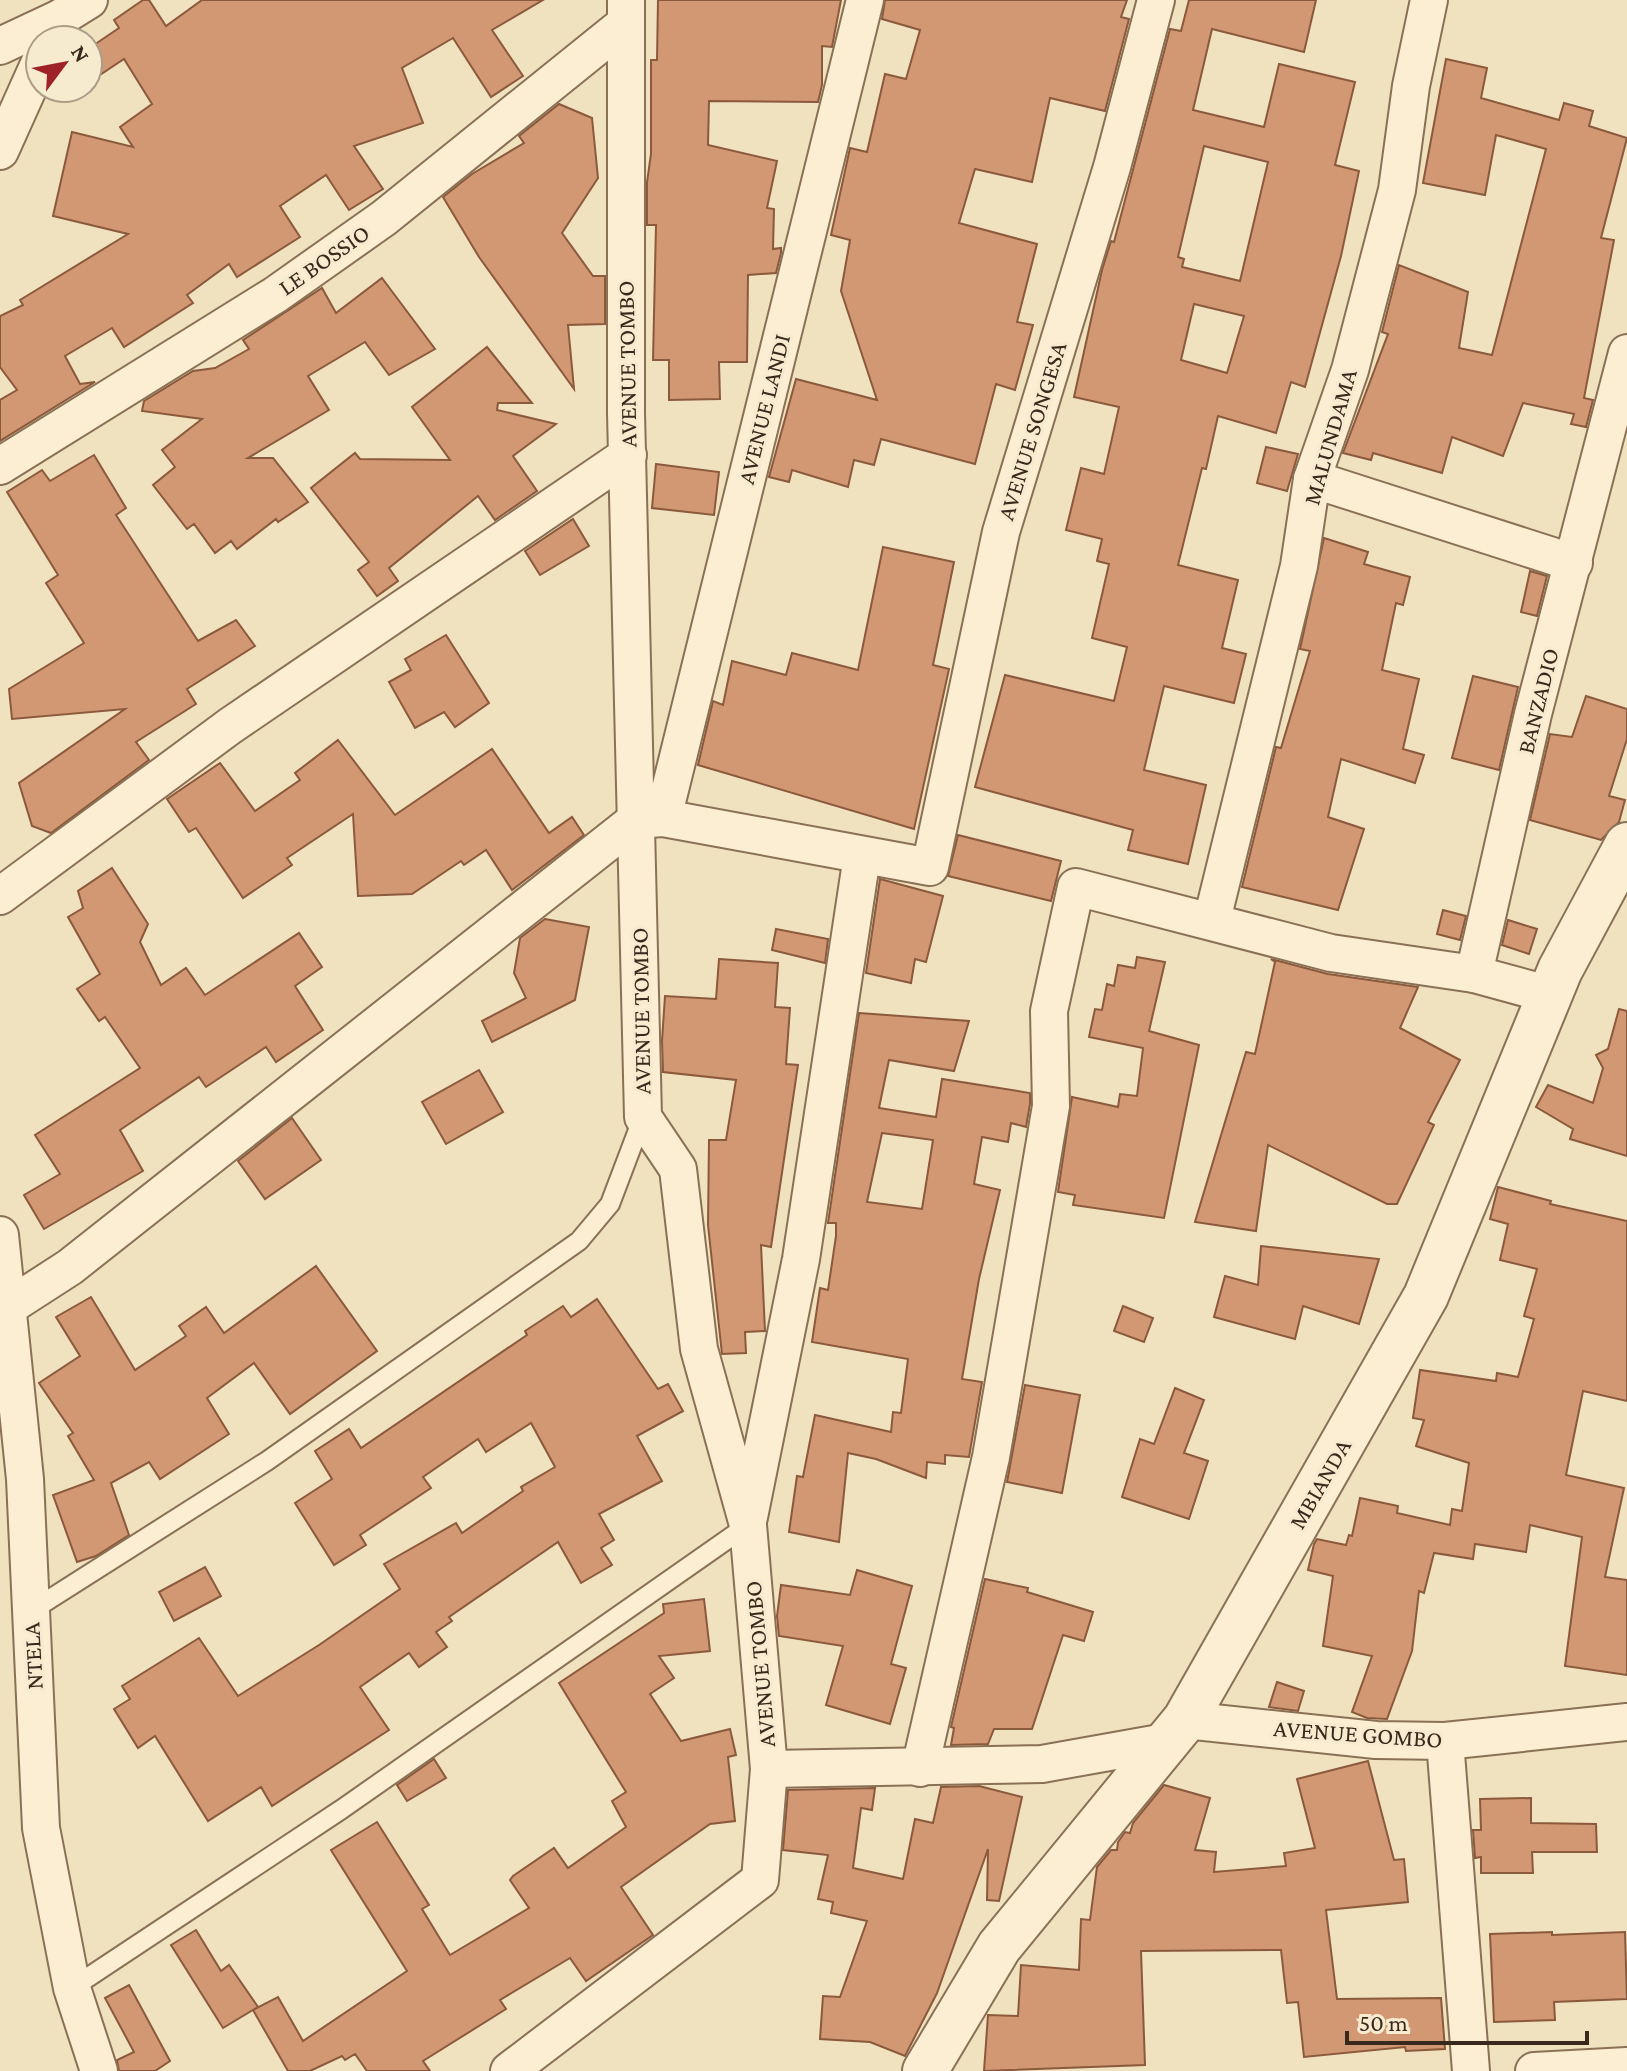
<svg xmlns="http://www.w3.org/2000/svg" width="1627" height="2071" viewBox="0 0 1627 2071" font-family="'Crimson Pro',serif">
<style>
.building{fill:#d19873;stroke:#8b593b;stroke-width:2;fill-rule:evenodd}
.lines{fill:none;stroke-linecap:round;stroke-linejoin:round}
.service-casing{stroke:#8a7156;stroke-width:22}
.minor-casing{stroke:#8a7156;stroke-width:40}
.tertiary-casing{stroke:#8a7156;stroke-width:48}
.service{stroke:#fbeed3;stroke-width:18}
.minor{stroke:#fbeed3;stroke-width:36}
.tertiary{stroke:#fbeed3;stroke-width:44}
.labels{text-anchor:middle;stroke-width:6;stroke-linejoin:round;paint-order:stroke}
.street-label{font-size:24px;fill:#39291c;stroke:#f7ebcf}
</style>
<rect width="100%" height="100%" fill="#f0e1bf"/>
<g class="building">
<path d="M143,0H149L166,26L202,0H543L492,30L523,76L491,97L453,38L402,68L423,123L354,146L383,189L349,210L326,175L280,206L300,237L237,277L229,264L187,295L193,303L124,347L112,328L65,356L80,384L95,382L0,441V400L17,390L0,367V316L23,305L20,300L128,234L53,216L72,132L133,147L120,127L152,104L124,59L88,83V49L119,28L114,20Z"/>
<path d="M658,0H841L832,47L822,46V85L818,102L709,101L708,145L777,161L767,208L774,209L773,249L781,248V253L776,273L748,275L747,362H719L720,399L669,400V360H653L656,225H647V182L651,154V60H657Z"/>
<path d="M885,0H1127L1121,17L1129,19L1105,111L1050,98L1032,182L975,169L959,223L1037,244L1017,322L1033,325L1015,390L996,384L975,464L881,439L874,465L854,460L848,487L792,470L789,482L769,477L796,379L877,400L841,291L850,240L831,235L850,148L867,152L885,74L906,79L920,30L882,19Z"/>
<path d="M1189,0H1316L1304,52L1212,29L1193,110L1264,127L1279,64L1355,82L1335,165L1359,171L1341,256L1305,387L1291,382L1276,433L1218,416L1206,469L1202,468L1178,565L1238,580L1222,648L1246,654L1234,703L1164,686L1144,770L1206,785L1188,864L1128,850L1133,830L975,787L1005,675L1114,701L1127,647L1092,638L1109,564L1097,561L1102,539L1066,530L1081,468L1104,474L1119,407L1074,397L1102,270L1111,241L1114,242L1170,29L1181,31ZM1204,146L1268,162L1240,281L1182,267L1184,259L1178,257ZM1194,304L1244,316L1227,373L1181,360Z"/>
<path d="M1446,59L1487,68L1481,98L1559,120L1564,103L1593,111L1589,126L1627,138L1601,238L1614,240L1584,398L1593,400L1586,427L1571,424L1574,414L1523,403L1503,456L1452,437L1442,473L1373,453L1371,460L1343,453L1388,334L1382,332L1399,265L1468,292L1459,348L1492,355L1546,149L1496,135L1485,195L1423,183Z"/>
<path d="M559,104L592,118L598,178L562,233L593,276H605V324L568,325L574,389L479,257L443,197L472,174L524,143L519,136Z"/>
<path d="M382,278L435,349L389,375L365,342L308,376L329,410L248,458H273L308,502L278,522L276,519L237,549L231,541L215,553L194,524L187,529L153,485L175,467L162,450L202,419L142,411L144,401L193,371L215,368L249,349L243,340L322,288L336,313Z"/>
<path d="M487,347L532,403H498L497,410L556,424L513,456L537,491L495,520L478,496L389,568L398,581L377,596L358,570L369,562L311,488L355,453L360,459L450,460L412,407Z"/>
<path d="M1266,447L1298,454L1287,491L1257,483Z"/>
<path d="M94,455L126,508L116,515L198,641L236,620L255,646L187,689L196,704L136,742L149,760L51,833L32,826L19,783L125,709L12,719L9,689L84,643L46,583L58,575L7,492L42,470L50,481Z"/>
<path d="M656,464L719,472L714,515L652,508Z"/>
<path d="M573,519L589,546L540,575L525,551Z"/>
<path d="M1324,538L1368,552L1364,564L1410,577L1403,605L1396,603L1382,670L1419,679L1403,749L1424,755L1415,783L1341,759L1328,817L1364,829L1338,910L1242,887L1276,747L1281,748L1310,651L1300,649Z"/>
<path d="M883,547L954,562L933,665L949,669L914,829L698,765L713,701L723,705L732,661L786,675L792,653L858,670Z"/>
<path d="M1530,571L1547,576L1537,616L1521,612Z"/>
<path d="M446,635L489,703L455,727L444,712L415,728L389,682L411,670L405,659Z"/>
<path d="M1473,676L1518,687L1499,770L1452,758Z"/>
<path d="M1586,696L1627,709V739L1609,796L1625,800L1619,822L1601,840L1530,820L1550,734L1572,737Z"/>
<path d="M338,740L395,815L492,749L549,833L572,817L584,835L512,890L486,850L464,865L461,861L412,894L358,896L353,814L287,858L292,865L243,898L196,828L189,832L167,799L220,763L255,811L300,780L295,773Z"/>
<path d="M958,835L1061,861L1051,901L948,876Z"/>
<path d="M112,868L148,924L140,942L161,985L186,968L205,995L299,933L322,967L295,986L323,1030L276,1062L266,1047L206,1087L199,1077L120,1130L143,1171L44,1229L24,1195L60,1174L35,1135L140,1068L105,1017L99,1021L77,989L100,974L68,917L83,908L78,891Z"/>
<path d="M880,879L943,896L926,962L915,959L911,983L866,973Z"/>
<path d="M1443,910L1466,916L1460,940L1437,934Z"/>
<path d="M545,919L589,927L575,1000L492,1042L482,1021L526,998L514,973L520,938Z"/>
<path d="M1508,920L1537,929L1529,954L1502,945Z"/>
<path d="M776,929L828,939L825,963L772,950Z"/>
<path d="M1137,957L1165,962L1149,1031L1199,1045L1164,1218L1073,1205L1075,1195L1058,1192L1072,1097L1118,1107L1120,1094L1137,1096L1143,1048L1089,1037L1095,1009L1102,1010L1107,984L1114,986L1118,965L1135,968Z"/>
<path d="M719,959L778,963L775,1007L790,1008L786,1064L798,1065L771,1247L761,1245L765,1331L745,1332L746,1353L722,1354L708,1225L709,1140H726L736,1080L663,1072L662,1041L665,996L716,999Z"/>
<path d="M1271,959L1328,974L1418,987L1400,1028L1460,1060L1428,1122L1434,1125L1397,1204H1387L1268,1145L1256,1231L1195,1222L1246,1052L1255,1054L1275,962Z"/>
<path d="M1619,1009L1627,1011V1156L1570,1139L1573,1129L1536,1107L1548,1085L1593,1103L1603,1068L1596,1055L1608,1049Z"/>
<path d="M859,1013L969,1021L954,1071L889,1060L879,1108L936,1117L942,1079L1030,1093V1104L1026,1127L1011,1123L1008,1142L982,1137L974,1184L1000,1190L979,1279L962,1379L982,1382L969,1457L945,1455V1464L927,1462L926,1478L876,1459L848,1453L839,1542L789,1532L797,1476L803,1477L815,1415L891,1432L893,1412L901,1413L908,1359L812,1342L820,1288L828,1290L836,1236V1223H828ZM882,1133L933,1140L922,1209L867,1202Z"/>
<path d="M479,1070L503,1112L446,1144L422,1102Z"/>
<path d="M292,1118L321,1160L265,1199L238,1161Z"/>
<path d="M1498,1187L1551,1201L1550,1204L1627,1221V1401L1583,1391L1566,1475L1624,1488L1605,1577L1627,1580V1675L1565,1666L1582,1537L1530,1525L1526,1552L1475,1544L1473,1559L1434,1553L1424,1593L1419,1591L1412,1651L1387,1719L1367,1718L1352,1712L1372,1656L1323,1646L1333,1576L1308,1570L1314,1544L1317,1539L1346,1545L1349,1535L1352,1536L1360,1498L1398,1506L1397,1513L1450,1525L1452,1509L1462,1511L1469,1463L1416,1446L1424,1420L1413,1418L1420,1370L1496,1381L1497,1373L1518,1377L1534,1319L1524,1316L1537,1269L1500,1260L1508,1224L1490,1219Z"/>
<path d="M1261,1246L1379,1259L1359,1324L1303,1306L1295,1339L1214,1317L1225,1276L1258,1285Z"/>
<path d="M316,1266L377,1351L290,1414L254,1363L207,1398L229,1434L160,1479L149,1462L111,1483L129,1535L96,1556L77,1562L53,1495L94,1480L68,1436L73,1433L39,1383L80,1356L56,1317L91,1297L135,1370L186,1336L179,1326L206,1307L224,1333Z"/>
<path d="M597,1299L658,1389L668,1384L683,1411L637,1436L662,1481L599,1514L614,1540L601,1548L612,1565L581,1583L558,1542L449,1617L452,1621L436,1632L447,1647L419,1667L409,1653L360,1687L389,1730L272,1806L261,1787L208,1821L155,1736L138,1748L114,1709L130,1699L122,1686L199,1638L238,1696L319,1645L400,1589L384,1564L456,1523L462,1533L523,1491L521,1487L555,1467L531,1423L486,1452L478,1439L423,1477L431,1488L360,1535L366,1545L334,1565L295,1503L332,1479L315,1451L349,1429L361,1448L527,1335L525,1331L563,1306L571,1317Z"/>
<path d="M1123,1306L1153,1318L1144,1342L1114,1331Z"/>
<path d="M1025,1385L1080,1395L1062,1493L1007,1482Z"/>
<path d="M1175,1388L1204,1400L1184,1453L1208,1461L1189,1519L1122,1497L1140,1439L1154,1444Z"/>
<path d="M205,1567L221,1596L174,1621L159,1592Z"/>
<path d="M857,1570L912,1586L891,1664L906,1668L890,1724L826,1705L843,1646L779,1636L777,1616L781,1585L850,1595Z"/>
<path d="M985,1579L1028,1588L1027,1592L1093,1612L1084,1641L1063,1635L1032,1729H994L988,1744L951,1745L954,1728L951,1727Z"/>
<path d="M704,1599L710,1651L659,1656L674,1678L650,1694L681,1741L730,1729L736,1755L728,1757L735,1821L710,1824L621,1887L653,1935L586,1981L570,1958L500,2000L506,2009L423,2061L430,2071H367L355,2054L345,2060L342,2056L310,2071H288L253,2010L278,1997L303,2041L407,1971L331,1850L377,1822L429,1905L422,1909L450,1955L529,1908L510,1880L513,1876L554,1848L568,1868L626,1827L612,1801L626,1792L559,1683L664,1613L663,1604Z"/>
<path d="M1277,1682L1304,1691L1298,1711L1269,1707Z"/>
<path d="M434,1759L446,1778L407,1801L397,1785Z"/>
<path d="M1368,1761L1394,1860L1404,1859L1408,1902L1326,1910L1337,1999L1441,1998L1445,2049L1406,2051L1405,2047L1304,2057L1298,2002L1287,2003L1281,1950L1141,1951L1145,2065L984,2071L988,2015L1018,2016L1021,1965L1079,1970L1081,1919L1090,1920L1097,1867L1111,1850H1117L1118,1842L1125,1832L1130,1833L1133,1823L1164,1785L1210,1798L1195,1850L1216,1852L1214,1872L1286,1866L1284,1853L1315,1848L1297,1779Z"/>
<path d="M979,1786L1022,1797L999,1901L987,1900L988,1849L937,1993L905,2056L870,2042L820,2039L823,1996L840,1997L867,1921L831,1913L833,1902L818,1899L828,1855L783,1850L788,1790L875,1788L872,1810L861,1808L853,1868L903,1879L915,1819L933,1823L941,1787Z"/>
<path d="M1531,1798V1823L1596,1824L1597,1852H1532L1533,1873H1481V1857L1475,1858L1473,1830H1481L1480,1799Z"/>
<path d="M196,1930L221,1971L229,1965L258,2007L223,2028L171,1945Z"/>
<path d="M1552,1932V1935L1625,1932L1627,1999L1554,2002L1555,2020L1494,2022L1490,1934Z"/>
<path d="M129,1985L170,2061L155,2071H119L117,2060L134,2052L105,1998Z"/>
</g>
<g class="lines">
<g class="service-casing">
<g id="service">
<path d="M31,1611L267,1461L579,1241L610,1204L643,1117"/>
<path d="M72,1988L342,1809L748,1525"/>
</g>
</g>
<g class="minor-casing">
<g id="minor">
<path d="M50,40L60,18L89,0"/>
<path d="M0,46L60,18"/>
<path d="M0,151L40,62"/>
<path d="M0,466L275,295L384,218L626,23"/>
<path d="M1312,479L1574,563"/>
<path d="M663,818L865,0"/>
<path d="M0,896L230,726L628,455"/>
<path d="M1212,920L1299,566L1312,479L1350,370L1397,190L1411,86L1429,0"/>
<path d="M1551,995L1474,974L1533,714L1627,353"/>
<path d="M0,1235L25,1479L41,1828L72,1988L99,2071"/>
<path d="M8,1307L70,1267L636,820L663,818L930,867L1001,532L1112,167L1156,0"/>
<path d="M749,1517L801,1259L862,856"/>
<path d="M1185,1720L1376,1740L1445,1741L1627,1722"/>
<path d="M1445,1741L1471,2071"/>
<path d="M920,1768L991,1457L1051,1106L1049,1011L1076,887L1331,953L1474,974"/>
<path d="M769,1769L1042,1764L1171,1741"/>
<path d="M509,2071L760,1880L769,1769L748,1525L699,1349L678,1169L643,1117L626,413V0"/>
<path d="M1534,2071L1627,2066"/>
</g>
</g>
<g class="tertiary-casing">
<path id="tertiary" d="M925,2071L999,1947L1185,1720L1426,1296L1560,970L1627,845"/>
</g>
<use href="#service" class="service"/>
<use href="#minor" class="minor"/>
<use href="#tertiary" class="tertiary"/>
</g>
<g class="labels">
<g class="street-label">
<text transform="translate(324 260) rotate(-35)" y="8">LE BOSSIO</text>
<text transform="translate(627 364) rotate(-91)" y="8">AVENUE TOMBO</text>
<text transform="translate(764 409) rotate(-76)" y="8">AVENUE LANDI</text>
<text transform="translate(1032 431) rotate(-73)" y="8">AVENUE SONGESA</text>
<text transform="translate(1330 437) rotate(-74)" y="8">MALUNDAMA</text>
<text transform="translate(1538 701) rotate(-76)" y="8">BANZADIO</text>
<text transform="translate(641 1011) rotate(-91)" y="8">AVENUE TOMBO</text>
<text transform="translate(1320 1484) rotate(-60)" y="8">MBIANDA</text>
<text transform="translate(33 1656) rotate(-93)" y="8">NTELA</text>
<text transform="translate(760 1664) rotate(-95)" y="8">AVENUE TOMBO</text>
<text transform="translate(1358 1734) rotate(4)" y="8">AVENUE GOMBO</text>
</g>
</g>
<g transform="translate(64 64) rotate(58)"><circle r="38" fill="#f7ebcf" stroke="#ab9d87" stroke-width="2"/>
<path d="M0-6L14 30L0 20L-14 30Z" fill="#9d2327"/>
<text y="-12" font-size="22" font-weight="bold" text-anchor="middle" fill="#39291c">N</text>
</g>
<path d="M1347 2031v12h240v-12" fill="none" stroke="#39291c" stroke-width="4"/>
<text x="1359" y="2031" font-size="24" fill="#39291c" stroke="#f7ebcf" stroke-width="6" paint-order="stroke">50 m</text>
</svg>
